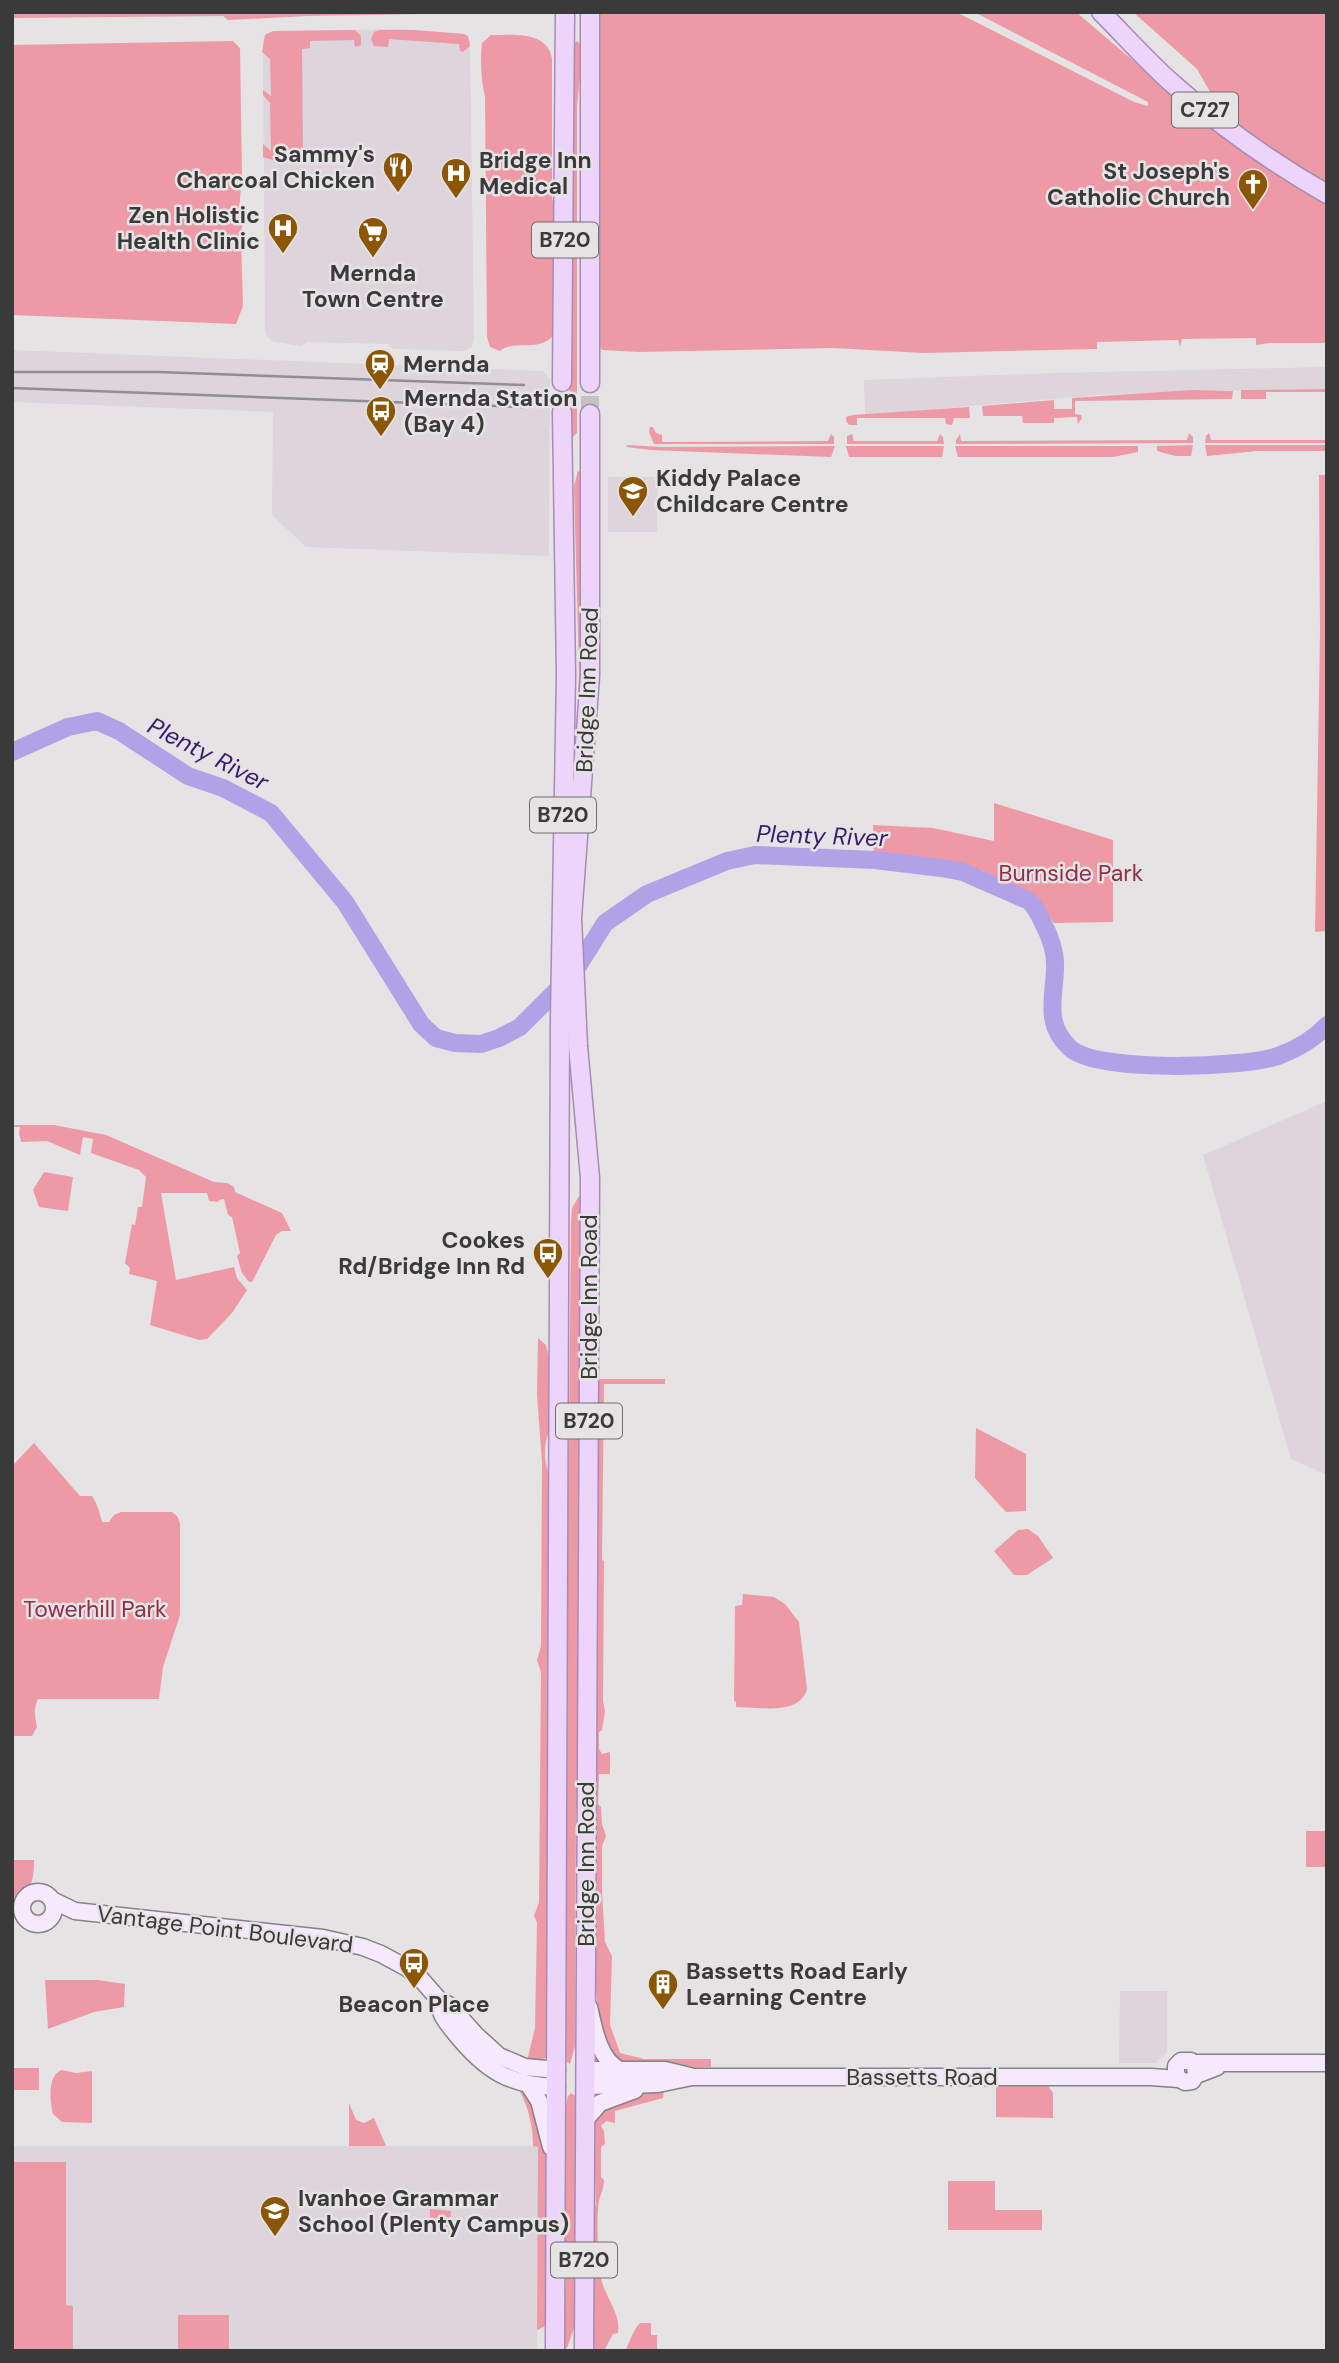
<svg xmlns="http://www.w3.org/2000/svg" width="1339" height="2363" viewBox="0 0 1339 2363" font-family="'DM Sans',sans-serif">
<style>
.built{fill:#ded4dc}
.green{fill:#ed9aa6}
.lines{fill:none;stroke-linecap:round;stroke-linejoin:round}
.river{stroke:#b1a1e7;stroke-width:18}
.primary-tunnel{stroke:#c4c1c3;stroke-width:18;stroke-dasharray:18 9;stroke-linecap:butt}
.secondary-casing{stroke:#858285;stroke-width:19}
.primary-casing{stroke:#a78bb5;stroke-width:21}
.secondary{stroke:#f6e9fd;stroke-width:16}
.primary{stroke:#edd4fa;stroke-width:18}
.rail{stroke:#908e8f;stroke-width:2.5}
.labels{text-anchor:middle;stroke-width:5;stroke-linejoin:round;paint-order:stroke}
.shield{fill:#e6e3e5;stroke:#6e6d6e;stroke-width:2}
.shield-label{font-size:21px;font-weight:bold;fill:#3b3a3b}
.poi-label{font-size:23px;font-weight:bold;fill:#3b3a3b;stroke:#e6e3e5;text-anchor:start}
.street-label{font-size:23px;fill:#3b3a3b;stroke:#e6e3e5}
.park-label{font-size:23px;fill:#8f2f45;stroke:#e6e3e5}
.water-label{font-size:24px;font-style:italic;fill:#391b6c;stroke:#e6e3e5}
</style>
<rect width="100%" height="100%" fill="#e6e3e5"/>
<g class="built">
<path d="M402,29L464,34L470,40L474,338L472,347L463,351L393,349L388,344L307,342L301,346L294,345L272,341L266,335L265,329L263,40L265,35L273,31Z"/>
<path d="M12,350L543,371L550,380L549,556L306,547L272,515L273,412L12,402Z"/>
<path d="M1327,367V389L1198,391L1099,395L865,415L864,380L1054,373Z"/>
<path d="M608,477H658L657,532H608Z"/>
<path d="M1327,1101V1475L1291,1459L1203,1155Z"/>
<path d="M1120,1991H1167V2052L1156,2063H1119Z"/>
<path d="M12,2146H538L537,2351H12Z"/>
</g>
<g class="green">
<path d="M12,12H544L308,16L228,20L223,16L12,18Z"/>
<path d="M599,12H956L1134,102L1148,106V102L974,12H1076C1156,80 1236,150 1327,203V343H1270L1256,345V338L1182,339L1180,347L1178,340L1097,342V349L924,353L833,348L639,352L602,350L597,344Z"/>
<path d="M1133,12H1327V186L1283,159L1232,123L1222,113L1197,69Z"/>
<path d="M355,30L361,36V45L355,47L354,40L310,41V48L302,49L303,154L311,155L309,160L276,161L263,157V144L271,151L270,103L263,95V90L271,96L270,59L262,52L265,35L273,31Z"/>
<path d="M379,30H414L464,34L468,36L470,46L463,52L460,51L459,44L389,39L388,47L374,46L371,39L374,32Z"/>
<path d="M491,35C512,35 548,30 552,59V195L557,233L554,335C539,353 514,339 500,351L490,347L487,337L485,97C481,79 480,61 482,43Z"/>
<path d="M233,41L240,48L242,175L239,211L243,215L241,239L243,306L236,324L12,315V45Z"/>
<path d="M577,41L580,44V75L577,107V433L572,438L568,433L572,322L573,49V44Z"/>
<path d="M1327,389V392H1266V399H1241V390Z"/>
<path d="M1192,390L1233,391L1232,399L1075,401V414L1081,415L1082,418L1078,424L1077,417L1054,418V423H1023L1022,416H983L982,406L1054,400V409H1072V398Z"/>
<path d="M969,407L970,418H954L952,425L946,424L945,418H857V425H849L846,421V417L853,415Z"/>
<path d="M650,427H653L656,433L662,435V442L828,441L831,434L834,437V444H654L649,432Z"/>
<path d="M1189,433L1193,437V443L956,444V440L960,434L961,441L1187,440Z"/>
<path d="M1209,433L1211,440H1327V443H1205L1206,436Z"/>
<path d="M852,434L854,441H937L940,434L943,437L944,444H847V436Z"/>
<path d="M628,445L662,447L835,446L831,457L651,450L626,447Z"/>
<path d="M1193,445L1191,456H1175L1157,451V446Z"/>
<path d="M1205,445H1327V451H1257L1207,456Z"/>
<path d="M846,446H944L942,457H849Z"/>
<path d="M955,446H1138V452L1113,457H958Z"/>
<path d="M578,471L580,472L582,491L583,672L575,771L579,672L574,486Z"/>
<path d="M1319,475H1327V931L1315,932L1320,633Z"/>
<path d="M994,803L1113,840V922L1054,923L1038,899L1005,886L984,871L965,865L919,857L907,860L874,856L873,825L933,828L994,841Z"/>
<path d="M12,1125H54L106,1135L214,1182L227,1183L234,1187L235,1192L282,1213L291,1231H282L276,1235L252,1282H249L242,1273L237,1256L240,1253L232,1217L228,1215L224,1199L219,1200L218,1202L209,1201L207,1193H161L176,1280L234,1267L237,1278L247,1290L232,1313L207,1339L199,1340L150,1325L157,1281L129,1274L130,1268L125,1263L132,1224L135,1225L138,1207H142L146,1177L139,1170L91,1153L93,1139L83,1137L80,1155L47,1141L21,1142L19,1133L20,1127H14L12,1130Z"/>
<path d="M44,1172L73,1177L68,1211L39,1207L33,1190Z"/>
<path d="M579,1196L581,1197V1766L576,1814L575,2046L570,2064L567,2062L564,2048V1502L569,1452L571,1222L572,1208Z"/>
<path d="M538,1338L546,1345L549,1358V1430C544,1445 543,1462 550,1476L552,1921L547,1942V1970L551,1989L550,2056L538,2061H527L535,2028L537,1922L534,1916L539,1902L541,1672L537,1660L541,1646L542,1462L537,1395Z"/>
<path d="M599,1379H665V1384H604L602,1560L604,1561L603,1701L605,1711L602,1730L599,1732V1749L602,1754L610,1752V1774H599L598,1804L601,1807L602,1824L606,1836L602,1846V1891L605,1942L612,1956L610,2025L620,2053L644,2059H711V2067C688,2067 647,2071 625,2065C587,2054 597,1948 596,1915C596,1902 594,1890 592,1878L594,1395L599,1386Z"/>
<path d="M976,1428L1026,1454V1511L1006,1512L975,1478Z"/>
<path d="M34,1443L80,1496H92C97,1503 100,1514 102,1522H109L114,1515L121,1512H172L177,1516L180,1523V1615L163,1667L159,1699H38C33,1709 35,1716 37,1727L32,1736H12V1466Z"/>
<path d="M1028,1529L1038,1536L1053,1558L1027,1575H1014L994,1551L1018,1530Z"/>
<path d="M743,1594L774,1597L785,1604L799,1622L807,1689C800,1716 758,1707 736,1707V1702L734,1701L735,1606L742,1605Z"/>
<rect x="1306" y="1831" width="21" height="36"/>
<path d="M12,1860H34C34,1879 32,1893 12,1899Z"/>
<path d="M45,1980H98L125,1984L124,2007L94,2012L48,2029Z"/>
<rect x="12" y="2068" width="27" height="22"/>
<path d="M62,2070L76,2073L92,2071V2123L62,2122L53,2114C50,2101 47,2075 62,2070Z"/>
<path d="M996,2082L1046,2083L1053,2093V2118L996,2117Z"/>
<path d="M518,2087L530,2092L546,2146L545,2229L550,2279L546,2326L537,2330L538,2147L533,2146C533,2124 528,2107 518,2087Z"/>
<path d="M664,2090L663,2098L615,2111V2123L606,2121L601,2126L604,2131L605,2144L601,2147V2177L604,2180C604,2188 601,2193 599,2201C596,2215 598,2268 602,2282C607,2300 621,2314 618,2333L613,2334L604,2351H589V2228L596,2204L595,2177L590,2155L593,2115L632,2096Z"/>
<path d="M571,2093L578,2098L579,2167L575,2205L574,2328L567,2348L563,2349L560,2330L566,2283V2105L568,2096Z"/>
<path d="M349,2103L356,2120L364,2123L374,2118L386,2146H349Z"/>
<path d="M12,2162H66V2305L73,2306V2351H12Z"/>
<path d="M948,2181H995V2210H1042V2230H948Z"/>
<path d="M430,2209L451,2211L449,2234L429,2232Z"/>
<rect x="178" y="2315" width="51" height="36"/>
<path d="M640,2323H651V2335H657V2351H625C630,2342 633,2330 640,2323Z"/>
</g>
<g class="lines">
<path class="river" d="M12,752L68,727L97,721L119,731L188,776L223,788L271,813L345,902L421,1024L436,1038L455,1043L481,1044L499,1038L520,1027L573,974L605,923L647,894L727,861L755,855L875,860L941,868L963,872L1029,901C1036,907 1039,915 1043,923C1050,936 1056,954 1055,969C1054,999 1044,1024 1070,1048C1096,1073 1243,1068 1278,1056C1297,1049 1314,1039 1327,1025"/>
<g class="primary-tunnel">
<path d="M562,412V382"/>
<path d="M590,414V383"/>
</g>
<g class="secondary-casing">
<g id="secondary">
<circle cx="38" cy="1908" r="16"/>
<path d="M52,1900L75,1911L323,1938L363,1947L381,1954L407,1968L420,1978L440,2001L449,2005L477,2036L499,2056L525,2067L557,2070"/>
<path d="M440,2001C438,2014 448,2024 456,2034C485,2070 510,2086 557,2087"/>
<path d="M589,2007C594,2027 598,2057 618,2069"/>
<path d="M1194,2063H1327"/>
<path d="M585,2070H665L690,2076"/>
<path d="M1196,2075L1195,2066L1191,2061H1181L1176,2066V2077L1185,2082L1192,2081L1196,2075L1217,2067"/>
<path d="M528,2084L539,2101L551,2147"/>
<path d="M586,2086L658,2084L692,2077H1151L1179,2079"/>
<path d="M586,2119L600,2103L635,2090"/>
</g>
</g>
<g class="primary-casing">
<g id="primary">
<path d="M590,12V383"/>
<path d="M1101,12C1125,36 1148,62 1173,84C1220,126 1273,163 1327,194"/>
<path d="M562,382L565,12"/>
<path d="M555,2351L560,1018L566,675L562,412"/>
<path d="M584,2351L590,1178L578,1046L572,918L590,676V414"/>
</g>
</g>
<use href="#secondary" class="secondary"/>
<use href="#primary" class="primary"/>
<g class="rail">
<path d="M12,372H159L524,385"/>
<path d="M12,388L523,407"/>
</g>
</g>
<defs>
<g id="restaurant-pin" transform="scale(1.575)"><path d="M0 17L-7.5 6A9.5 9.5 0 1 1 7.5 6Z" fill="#8b5606" stroke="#e6e3e5"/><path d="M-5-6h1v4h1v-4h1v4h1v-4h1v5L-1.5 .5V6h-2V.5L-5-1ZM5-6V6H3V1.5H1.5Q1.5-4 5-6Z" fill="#fff"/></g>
<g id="hospital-pin" transform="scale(1.575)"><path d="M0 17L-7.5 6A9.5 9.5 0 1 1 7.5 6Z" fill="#8b5606" stroke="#e6e3e5"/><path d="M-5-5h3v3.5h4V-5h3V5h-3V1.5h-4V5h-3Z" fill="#fff"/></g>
<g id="church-pin" transform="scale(1.575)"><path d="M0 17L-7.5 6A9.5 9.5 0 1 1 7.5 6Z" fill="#8b5606" stroke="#e6e3e5"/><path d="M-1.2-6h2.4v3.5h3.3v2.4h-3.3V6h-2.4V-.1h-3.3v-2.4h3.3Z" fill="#fff"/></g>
<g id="supermarket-pin" transform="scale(1.575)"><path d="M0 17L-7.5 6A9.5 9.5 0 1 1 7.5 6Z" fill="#8b5606" stroke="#e6e3e5"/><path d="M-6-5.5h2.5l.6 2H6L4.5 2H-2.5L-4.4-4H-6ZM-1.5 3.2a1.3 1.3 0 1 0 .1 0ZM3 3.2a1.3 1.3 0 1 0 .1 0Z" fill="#fff"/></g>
<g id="station-pin" transform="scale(1.575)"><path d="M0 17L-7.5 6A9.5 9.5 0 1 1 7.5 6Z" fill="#8b5606" stroke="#e6e3e5"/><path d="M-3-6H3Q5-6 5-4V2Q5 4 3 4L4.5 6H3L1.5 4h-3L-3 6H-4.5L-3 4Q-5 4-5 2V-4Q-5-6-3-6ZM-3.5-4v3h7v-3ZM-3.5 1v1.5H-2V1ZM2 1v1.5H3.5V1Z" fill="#fff"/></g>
<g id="bus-pin" transform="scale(1.575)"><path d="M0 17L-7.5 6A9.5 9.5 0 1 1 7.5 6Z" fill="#8b5606" stroke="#e6e3e5"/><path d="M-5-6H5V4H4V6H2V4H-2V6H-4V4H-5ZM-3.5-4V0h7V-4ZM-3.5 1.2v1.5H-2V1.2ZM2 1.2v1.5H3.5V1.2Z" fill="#fff"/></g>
<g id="school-pin" transform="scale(1.575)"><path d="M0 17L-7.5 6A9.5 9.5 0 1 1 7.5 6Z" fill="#8b5606" stroke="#e6e3e5"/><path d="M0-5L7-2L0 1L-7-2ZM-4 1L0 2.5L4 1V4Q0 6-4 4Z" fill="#fff"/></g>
<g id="building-pin" transform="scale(1.575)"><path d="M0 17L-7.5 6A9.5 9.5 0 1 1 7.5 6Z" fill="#8b5606" stroke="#e6e3e5"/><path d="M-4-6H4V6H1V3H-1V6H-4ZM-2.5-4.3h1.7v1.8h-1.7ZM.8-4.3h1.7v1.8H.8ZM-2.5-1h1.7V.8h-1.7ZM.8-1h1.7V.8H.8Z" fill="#fff"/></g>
</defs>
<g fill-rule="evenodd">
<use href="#restaurant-pin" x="398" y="167"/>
<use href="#hospital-pin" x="456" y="173"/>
<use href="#church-pin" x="1253" y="184"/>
<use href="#hospital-pin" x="283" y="228"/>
<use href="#supermarket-pin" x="373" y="232"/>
<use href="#station-pin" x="380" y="364"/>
<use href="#bus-pin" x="381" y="411"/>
<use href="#school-pin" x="633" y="491"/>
<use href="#bus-pin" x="548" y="1253"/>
<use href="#bus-pin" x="414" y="1963"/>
<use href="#building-pin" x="663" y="1984"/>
<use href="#school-pin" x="275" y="2211"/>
</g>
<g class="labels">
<g class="shield">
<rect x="1172" y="92.5" width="66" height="35" rx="5"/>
<rect x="532" y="222.5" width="66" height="35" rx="5"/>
<rect x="530" y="797.5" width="66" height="35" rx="5"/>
<rect x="556" y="1403.5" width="66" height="35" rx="5"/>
<rect x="551" y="2242.5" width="66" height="35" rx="5"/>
</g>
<g class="shield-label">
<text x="1205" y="117">C727</text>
<text x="565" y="247">B720</text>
<text x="563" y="822">B720</text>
<text x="589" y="1428">B720</text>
<text x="584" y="2267">B720</text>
</g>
<g class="poi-label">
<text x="375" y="162" text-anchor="end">Sammy's<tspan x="375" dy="26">Charcoal Chicken</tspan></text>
<text x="479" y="168">Bridge Inn<tspan x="479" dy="26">Medical</tspan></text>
<text x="1230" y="179" text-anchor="end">St Joseph's<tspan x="1230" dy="26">Catholic Church</tspan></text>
<text x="260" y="223" text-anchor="end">Zen Holistic<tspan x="260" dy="26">Health Clinic</tspan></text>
<text x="373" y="281" text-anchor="middle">Mernda<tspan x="373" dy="26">Town Centre</tspan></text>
<text x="403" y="372">Mernda</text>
<text x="404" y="406">Mernda Station<tspan x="404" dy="26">(Bay 4)</tspan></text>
<text x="656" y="486">Kiddy Palace<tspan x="656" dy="26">Childcare Centre</tspan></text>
<text x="525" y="1248" text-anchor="end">Cookes<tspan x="525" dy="26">Rd/Bridge Inn Rd</tspan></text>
<text x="686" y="1979">Bassetts Road Early<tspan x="686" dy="26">Learning Centre</tspan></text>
<text x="414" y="2012" text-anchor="middle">Beacon Place</text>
<text x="298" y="2206">Ivanhoe Grammar<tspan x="298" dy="26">School (Plenty Campus)</tspan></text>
</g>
<g class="street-label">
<text transform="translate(587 690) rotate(-88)" y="8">Bridge Inn Road</text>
<text transform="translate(589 1297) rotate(-90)" y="8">Bridge Inn Road</text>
<text transform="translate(586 1864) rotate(-90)" y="8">Bridge Inn Road</text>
<text transform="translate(225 1929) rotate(7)" y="8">Vantage Point Boulevard</text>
<text x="922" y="2085">Bassetts Road</text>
</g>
<g class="park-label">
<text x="1071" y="881">Burnside Park</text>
<text x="95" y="1617">Towerhill Park</text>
</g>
<g class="water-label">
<text transform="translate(208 754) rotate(27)" y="8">Plenty River</text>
<text transform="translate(822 836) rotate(2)" y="8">Plenty River</text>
</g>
</g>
<rect width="1339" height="2363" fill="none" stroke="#3b3a3b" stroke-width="28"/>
</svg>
